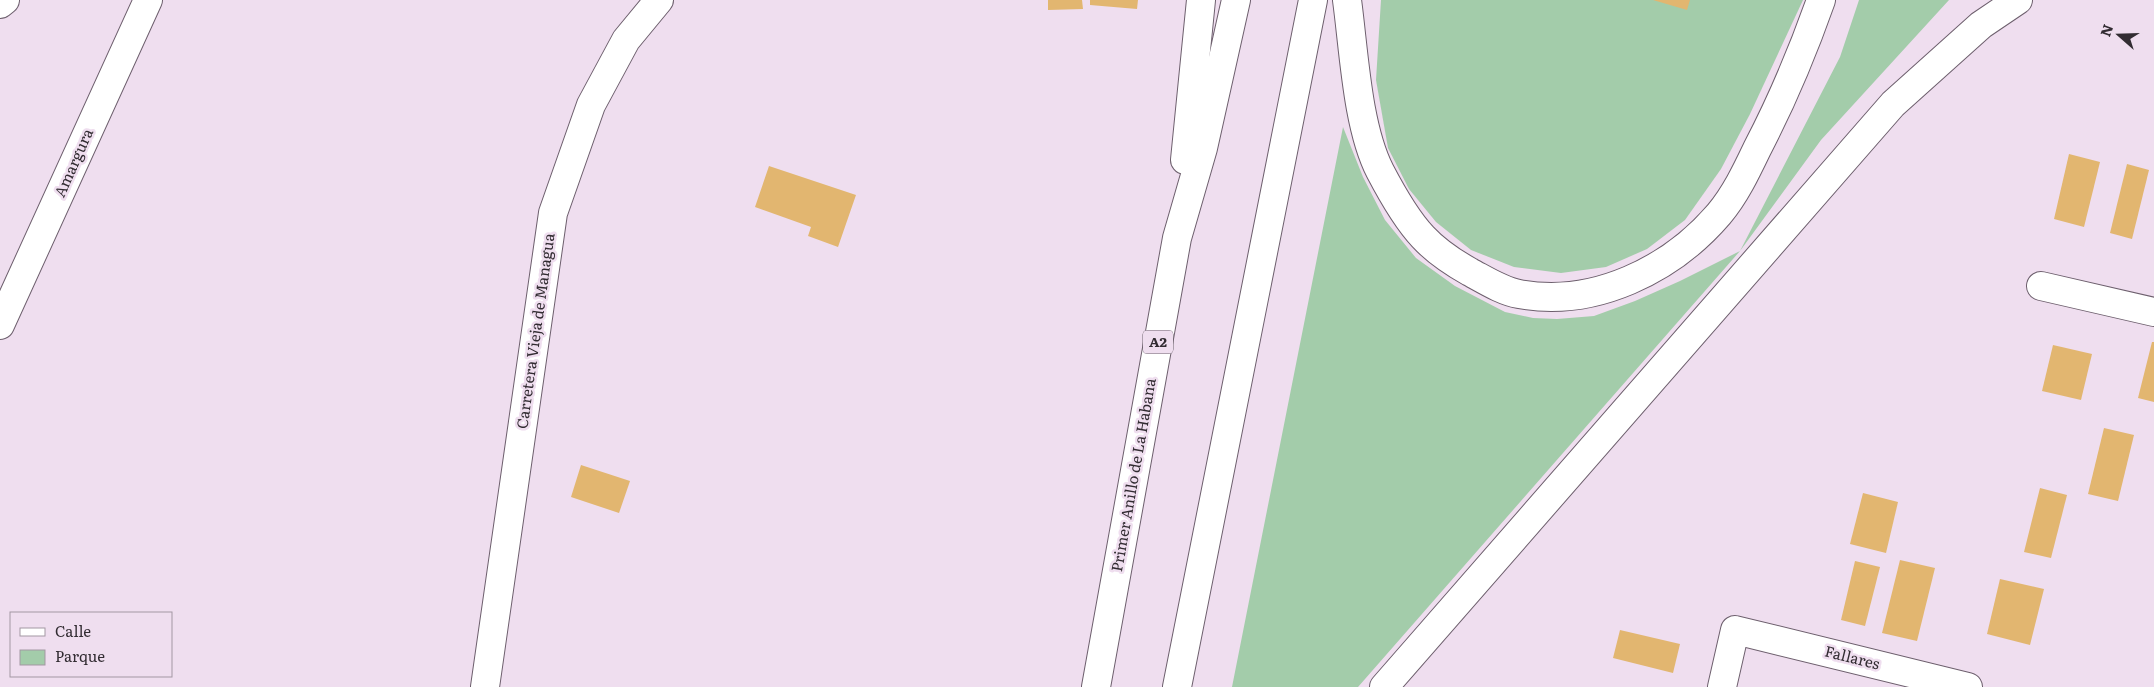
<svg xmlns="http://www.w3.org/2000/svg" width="2154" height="687" viewBox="0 0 2154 687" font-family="Literata,serif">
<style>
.green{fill:#a3ccaa}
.building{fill:#e2b670}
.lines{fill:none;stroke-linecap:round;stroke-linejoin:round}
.minor-casing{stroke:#6d5f6d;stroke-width:30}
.highway-casing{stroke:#6d5f6d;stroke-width:30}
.minor{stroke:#fff;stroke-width:28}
.highway{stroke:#fff;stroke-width:28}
.labels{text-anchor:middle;stroke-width:5;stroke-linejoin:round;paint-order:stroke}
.shield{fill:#efdeef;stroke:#6b616b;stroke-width:1}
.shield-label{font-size:14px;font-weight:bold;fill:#322c32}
.street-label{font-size:15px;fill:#322c32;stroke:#efdeef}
</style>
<rect width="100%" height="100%" fill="#efdeef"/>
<g class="green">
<path d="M1381,0H1803L1750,114L1721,169L1685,220L1647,249L1606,267L1561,273L1514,267L1471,250L1436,222L1409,189L1388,148L1376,80Z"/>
<path d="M1859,0H1949L1821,140L1740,251L1358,687H1232L1343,127L1363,177L1385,220L1416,258L1455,286L1505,312L1533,318L1557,319L1594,316L1635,301L1680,281L1740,251L1840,57Z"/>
</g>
<g class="building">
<path d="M1048,0H1082L1083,9L1048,10Z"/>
<path d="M1090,0H1138L1137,9L1090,5Z"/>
<path d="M1653,0H1690L1687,10Z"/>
<path d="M2069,154L2100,162L2084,227L2054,219Z"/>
<path d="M2127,164L2149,170L2132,239L2110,233Z"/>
<path d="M769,166L856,195L838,247L808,236L811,227L755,207Z"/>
<path d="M2152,342H2154V402L2138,398Z"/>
<path d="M2053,345L2092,354L2081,400L2042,391Z"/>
<path d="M2104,428L2134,435L2118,501L2088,494Z"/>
<path d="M581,465L630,481L619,513L571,497Z"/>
<path d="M2040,488L2067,495L2051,558L2024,552Z"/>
<path d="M1863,493L1898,502L1886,553L1850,544Z"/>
<path d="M1900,560L1935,568L1917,641L1882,633Z"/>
<path d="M1855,561L1880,567L1865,626L1841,620Z"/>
<path d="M2000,579L2044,589L2030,645L1987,634Z"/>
<path d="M1620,630L1680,644L1673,673L1613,658Z"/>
</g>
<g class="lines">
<g class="minor-casing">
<g id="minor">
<path d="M0,4L5,0"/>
<path d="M2041,286L2154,312"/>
<path d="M0,325L148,0"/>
<path d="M485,687L553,213L591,105L626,40L659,0"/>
<path d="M1722,687L1735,630L1968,687"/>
</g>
</g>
<g class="highway-casing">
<g id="highway">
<path d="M1347,0C1354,51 1357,126 1380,171C1392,194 1406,219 1423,237C1436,251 1454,263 1470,272C1485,280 1502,291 1519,294C1594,308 1671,270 1719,214C1735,195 1746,172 1757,149C1782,101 1803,51 1821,0"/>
<path d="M1185,160L1201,0"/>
<path d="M1096,687L1177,238L1203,148L1236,0"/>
<path d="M1177,687L1313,0"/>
<path d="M1384,687L1893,104L1981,25L2018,0"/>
</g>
</g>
<use href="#minor" class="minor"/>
<use href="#highway" class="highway"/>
</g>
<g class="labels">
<rect class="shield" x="1143" y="330.5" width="30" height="23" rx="4"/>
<g class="shield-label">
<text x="1158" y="347">A2</text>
</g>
<g class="street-label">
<text transform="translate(74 163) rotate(-66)" y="5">Amargura</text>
<text transform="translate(536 331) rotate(-82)" y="5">Carretera Vieja de Managua</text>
<text transform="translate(1134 475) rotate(-80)" y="5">Primer Anillo de La Habana</text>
<text transform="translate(1852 658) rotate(14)" y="5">Fallares</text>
</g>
</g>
<rect x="10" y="612" width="162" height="65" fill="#efdeef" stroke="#a397a3"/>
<rect x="20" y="628" width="25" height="8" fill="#ffffff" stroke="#a397a3"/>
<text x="55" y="637" font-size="15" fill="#322c32">Calle</text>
<rect x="20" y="650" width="25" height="15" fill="#a3ccaa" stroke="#a397a3"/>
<text x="55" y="662" font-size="15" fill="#322c32">Parque</text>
<g transform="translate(2119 35) rotate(290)" stroke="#efdeef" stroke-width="4" paint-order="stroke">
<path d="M0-4L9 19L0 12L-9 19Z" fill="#322c32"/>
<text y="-8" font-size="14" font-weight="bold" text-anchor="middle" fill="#322c32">N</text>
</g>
</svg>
